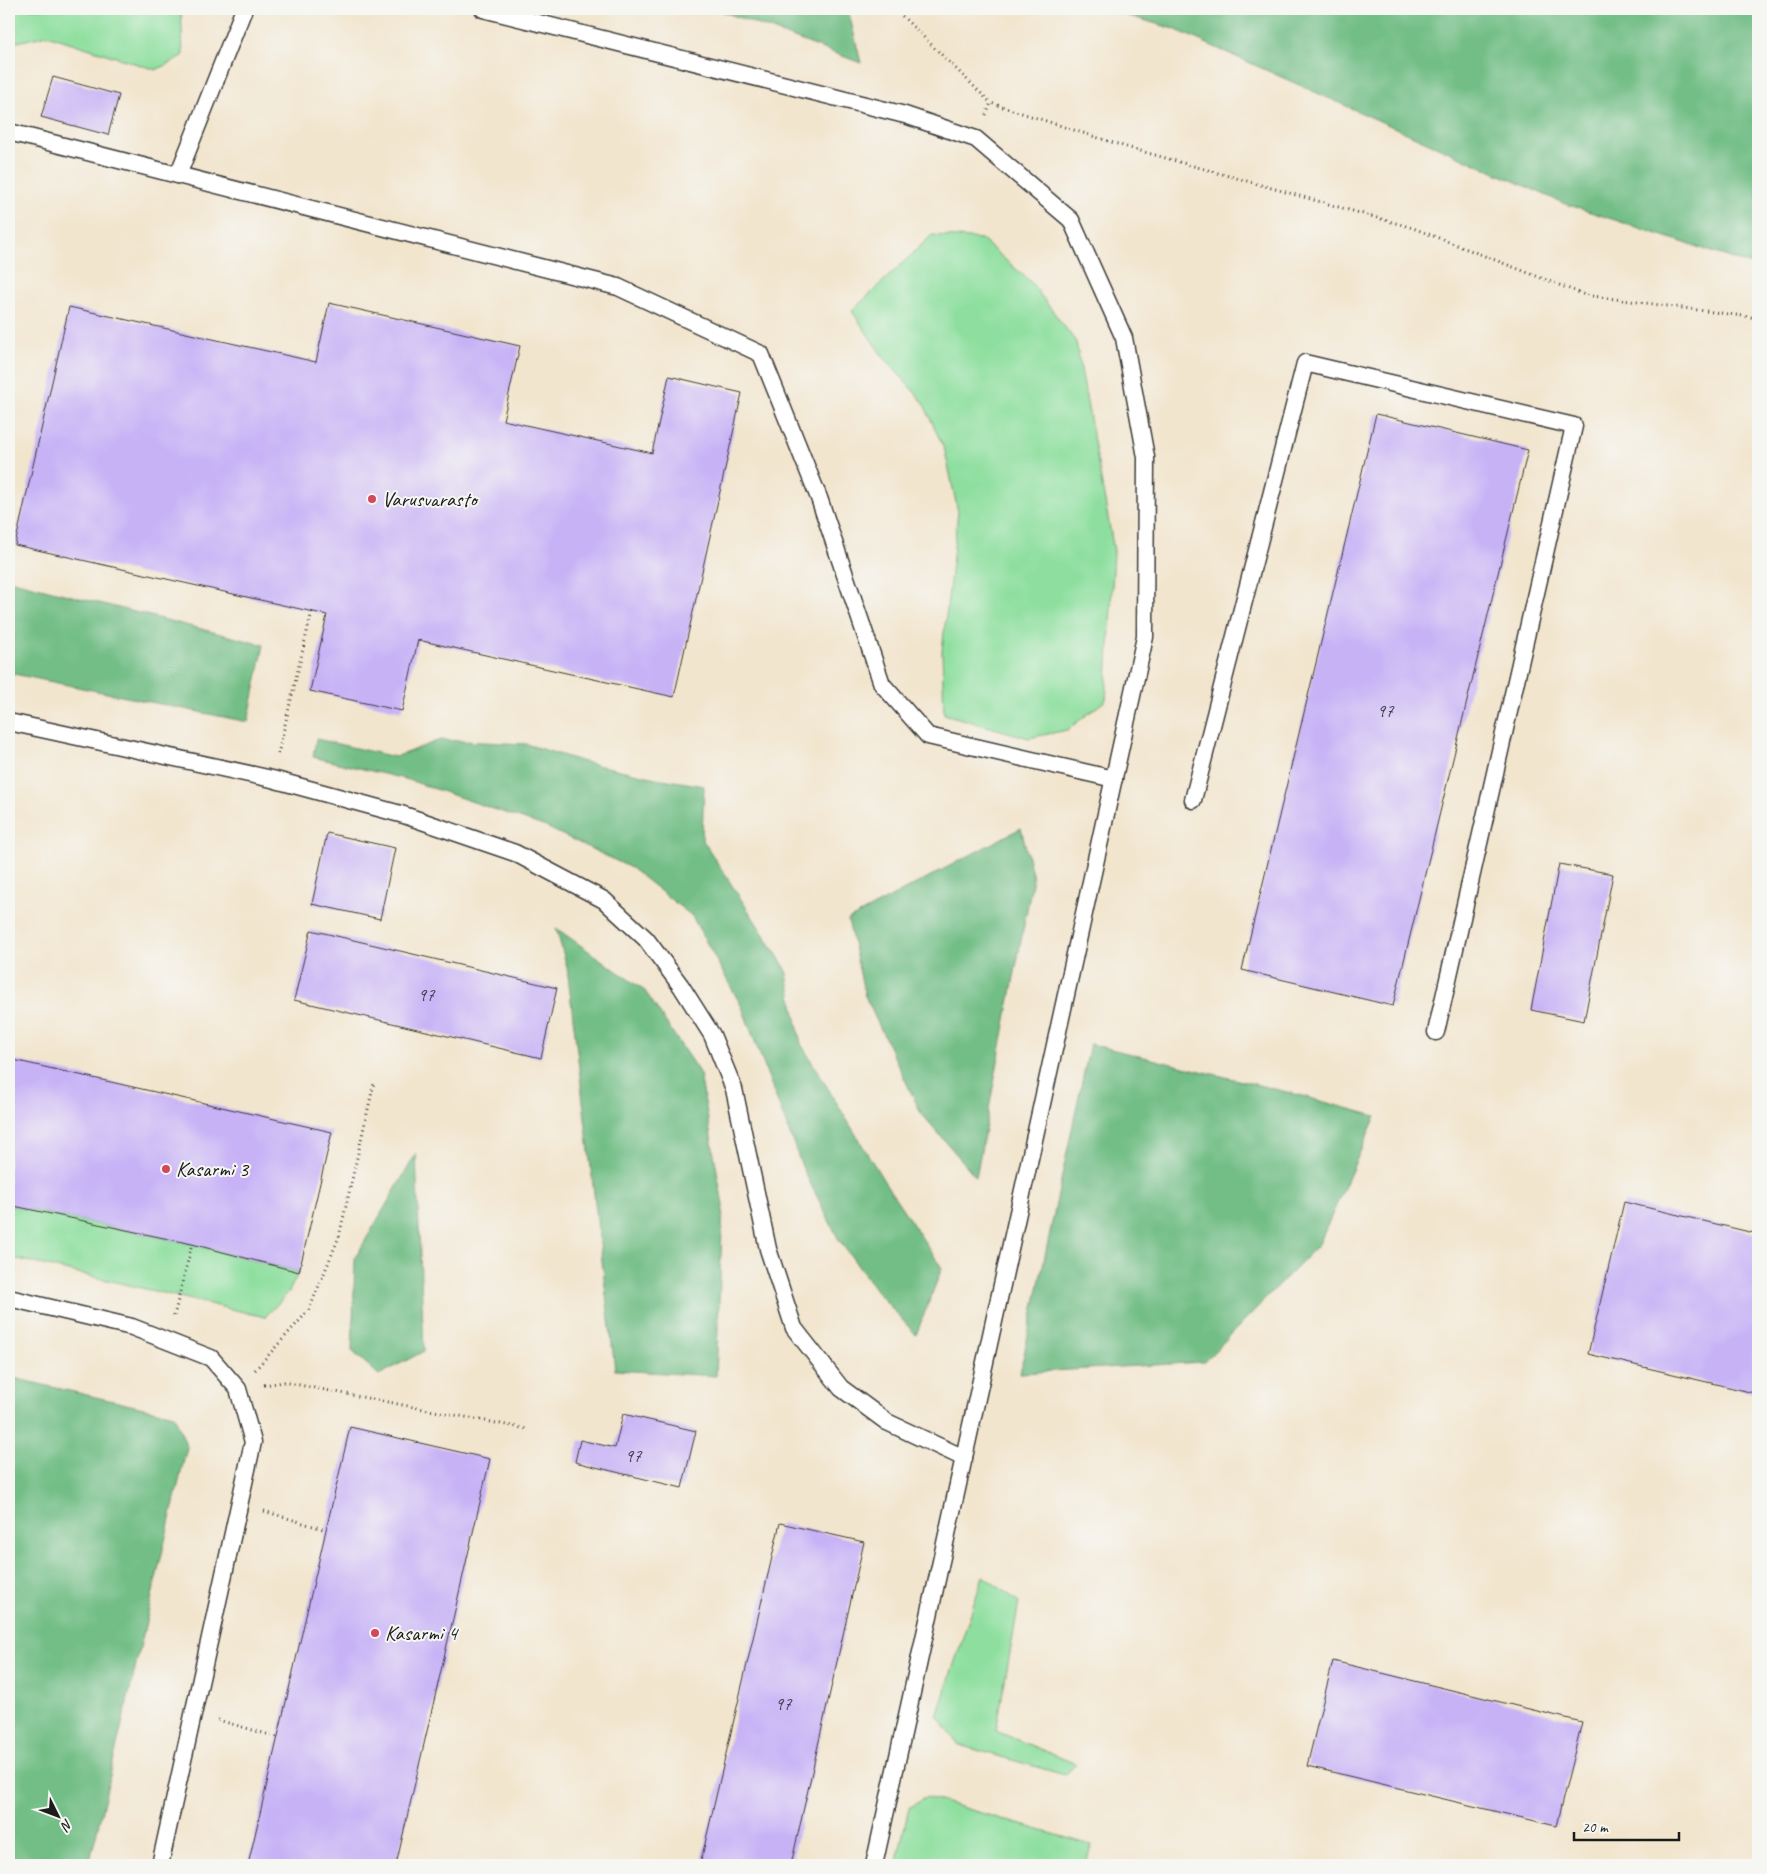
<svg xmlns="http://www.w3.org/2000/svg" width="1767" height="1874" viewBox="0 0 1767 1874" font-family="Caveat,sans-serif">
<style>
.green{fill:#8edf9f;stroke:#557e5e}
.forest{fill:#72be86;stroke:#476d51}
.building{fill:#c7b2f6}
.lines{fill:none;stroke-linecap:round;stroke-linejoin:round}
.lane-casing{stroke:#3c3a37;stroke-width:19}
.path{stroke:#3c3a37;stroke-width:3;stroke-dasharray:1 4;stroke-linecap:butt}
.lane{stroke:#fff;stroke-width:16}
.poi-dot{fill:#d1495b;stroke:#f6f6f2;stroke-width:2}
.labels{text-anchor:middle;stroke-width:4;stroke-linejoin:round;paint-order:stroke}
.number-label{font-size:19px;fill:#474252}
.poi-label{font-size:21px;fill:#1c1c1c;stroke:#f6f6f2;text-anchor:start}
</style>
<rect width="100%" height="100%" fill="#f6f6f2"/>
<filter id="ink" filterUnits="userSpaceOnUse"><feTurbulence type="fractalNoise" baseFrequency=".02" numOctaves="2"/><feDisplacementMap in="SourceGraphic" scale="10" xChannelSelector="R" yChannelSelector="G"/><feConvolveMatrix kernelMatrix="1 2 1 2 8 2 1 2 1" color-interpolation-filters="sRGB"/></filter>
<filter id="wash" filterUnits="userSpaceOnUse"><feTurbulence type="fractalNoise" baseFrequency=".0096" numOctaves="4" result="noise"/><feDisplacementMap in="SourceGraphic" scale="20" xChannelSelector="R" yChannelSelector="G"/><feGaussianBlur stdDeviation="1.12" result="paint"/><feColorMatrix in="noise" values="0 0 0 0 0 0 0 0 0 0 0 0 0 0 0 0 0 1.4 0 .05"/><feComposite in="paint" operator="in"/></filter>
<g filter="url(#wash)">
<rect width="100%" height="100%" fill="#f2e5ce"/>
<g class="green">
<path d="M9,9H181L183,56L156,70L47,35L9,44Z"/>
<path d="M932,235L981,239L1030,281L1076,342L1114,551L1106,700L1067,730L1029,738L944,714L942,651L958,512L945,451L923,402L881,354L852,311Z"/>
<path d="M9,1205L192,1244L299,1272L288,1293L265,1317L9,1257Z"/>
<path d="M983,1576L1019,1602L996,1731L1076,1764L1065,1775L959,1745L937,1716Z"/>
<path d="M926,1797L1091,1845L1086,1865H896L909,1808Z"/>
</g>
<g class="forest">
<path d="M716,9H848L861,63Z"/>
<path d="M1105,9H1758V267L1563,203L1174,29Z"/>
<path d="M9,580L264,645L248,722L9,673Z"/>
<path d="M316,739L395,757L440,740L526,744L584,762L656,778L704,786L702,839L786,969L801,1044L884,1181L942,1268L916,1335L879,1294L839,1240L803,1169L742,1007L692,916L631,868L546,827L409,780L313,757Z"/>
<path d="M1021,828L1033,878L976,1177L921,1113L865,996L848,920Z"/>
<path d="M556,928L645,991L700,1074L723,1205L716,1376L615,1370L567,967Z"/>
<path d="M1090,1044L1291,1093L1376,1116L1319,1244L1204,1362L1020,1373Z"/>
<path d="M416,1154L424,1351L379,1375L352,1351L355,1258Z"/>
<path d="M9,1377L174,1415L187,1447L89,1865H9Z"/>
</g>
<g id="blocks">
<g class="building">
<path d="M53,77L119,95L108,135L41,117Z"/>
<path d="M329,303L520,346L503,420L652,453L669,376L742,393L674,697L418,640L402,711L310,691L327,615L15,545L69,307L316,362Z"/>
<path d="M1376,414L1528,450L1393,1006L1242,970Z"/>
<path d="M327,833L395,848L380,919L312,904Z"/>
<path d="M1559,864L1613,874L1584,1021L1531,1010Z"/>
<path d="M311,930L557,988L541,1058L294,1000Z"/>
<path d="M9,1059L332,1132L299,1272L192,1244L9,1205Z"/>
<path d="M1624,1202L1758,1234V1394L1588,1354Z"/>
<path d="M623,1414L696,1431L682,1488L575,1462L580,1440L615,1448Z"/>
<path d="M350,1427L490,1459L396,1865H248Z"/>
<path d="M780,1523L864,1542L791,1865H700Z"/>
<path d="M1333,1661L1582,1722L1556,1826L1307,1766Z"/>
</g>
</g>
</g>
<g filter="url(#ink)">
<use href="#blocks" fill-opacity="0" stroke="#3c3a37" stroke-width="1"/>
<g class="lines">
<g class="lane-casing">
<g id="lane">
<path d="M483,9L905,115L976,139L1071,220L1124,338L1146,457L1145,637L874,1865"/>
<path d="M9,132L618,287L761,354L819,498L882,684L928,736L1114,779"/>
<path d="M178,175L244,9"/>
<path d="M9,722L272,779L404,815L515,853L604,900L646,939L681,986L712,1035L734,1089L768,1249L794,1328L841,1388L887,1422L964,1458"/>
<path d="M1193,800L1305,363L1574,426L1436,1032"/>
<path d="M9,1298L132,1327L211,1358L238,1389L253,1442L160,1865"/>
</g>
</g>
<g class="path">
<path d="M895,9L991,103"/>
<path d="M986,115L991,103L1123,146L1413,228L1585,295L1758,318"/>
<path d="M278,754L312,611"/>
<path d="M174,1316L192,1244"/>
<path d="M255,1370L309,1310L339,1237L374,1083"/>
<path d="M264,1385L284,1382L527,1429"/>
<path d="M264,1511L326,1530"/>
<path d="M218,1720L277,1737"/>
</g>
<use href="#lane" class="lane"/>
</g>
</g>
<g class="poi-dot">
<circle cx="372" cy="499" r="5"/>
<circle cx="166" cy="1169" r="5"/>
<circle cx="375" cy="1633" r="5"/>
</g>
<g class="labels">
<g class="number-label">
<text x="1385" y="717">97</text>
<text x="426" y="1001">97</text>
<text x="633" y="1462">97</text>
<text x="783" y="1710">97</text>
</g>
<g class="poi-label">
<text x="382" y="506">Varusvarasto</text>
<text x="176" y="1176">Kasarmi 3</text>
<text x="385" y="1640">Kasarmi 4</text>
</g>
</g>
<rect width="1767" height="1874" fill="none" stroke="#f6f6f2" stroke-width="30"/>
<g transform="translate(58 1816) rotate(132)" stroke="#f6f6f2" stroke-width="4" paint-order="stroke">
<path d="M0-4L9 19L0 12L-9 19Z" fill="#1c1c1c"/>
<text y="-8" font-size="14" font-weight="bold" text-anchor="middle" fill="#1c1c1c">N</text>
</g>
<path d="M1574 1832v8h105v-8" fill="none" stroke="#1c1c1c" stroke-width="2.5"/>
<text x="1582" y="1832" font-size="15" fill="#1c1c1c" stroke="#f6f6f2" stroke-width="4" paint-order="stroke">20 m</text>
</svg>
